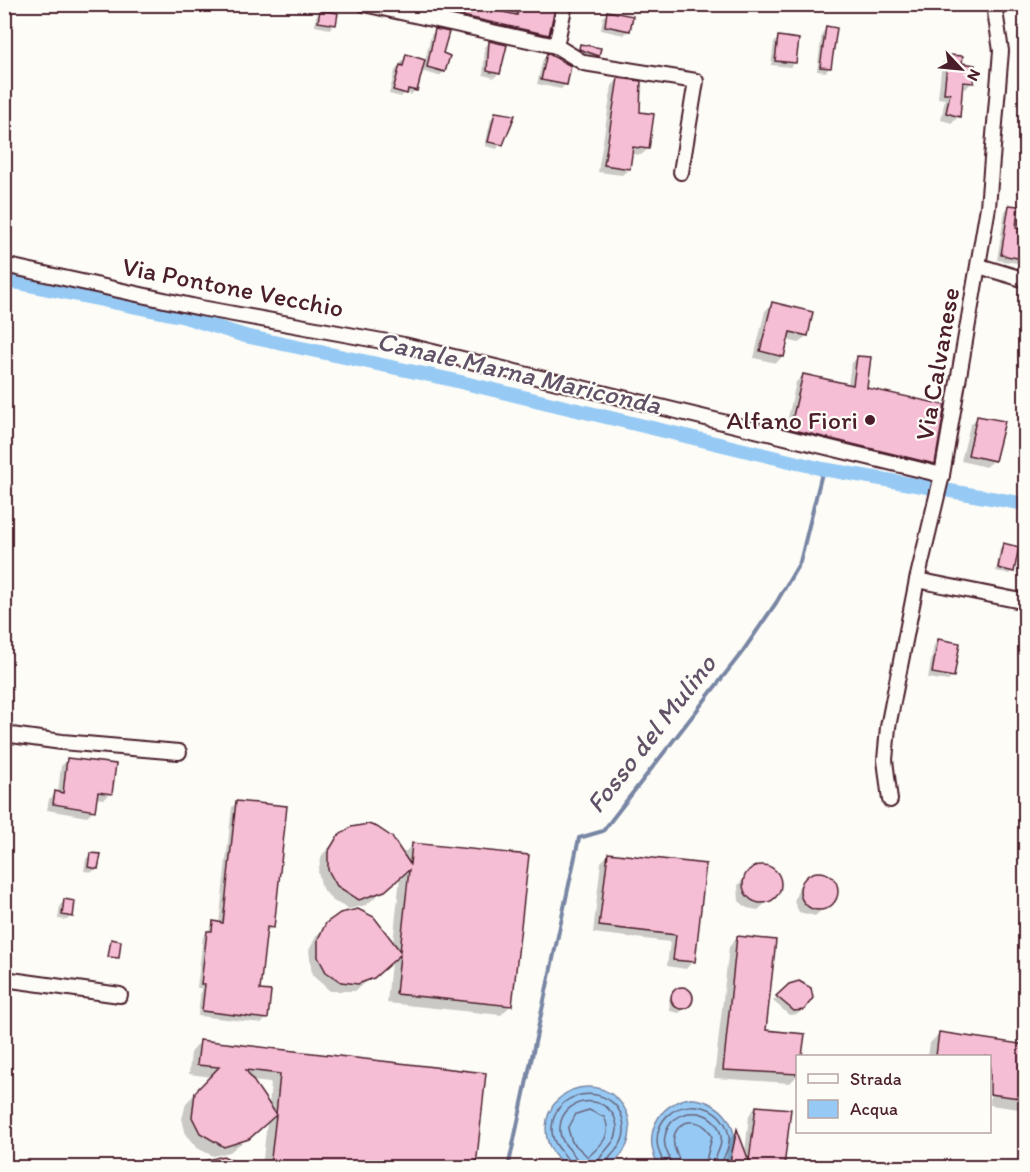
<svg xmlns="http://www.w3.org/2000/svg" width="1030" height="1172" viewBox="0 0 1030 1172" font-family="Itim,sans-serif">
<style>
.water{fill:#96caf4;stroke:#7886a4;stroke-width:1.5}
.shadow{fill:#0003;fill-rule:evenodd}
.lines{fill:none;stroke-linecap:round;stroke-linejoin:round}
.shore{stroke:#68637b;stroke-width:1.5}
.stream{stroke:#7886a4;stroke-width:4}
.canal{stroke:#96caf4;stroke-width:14}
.building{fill:#f6bed5;stroke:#4a1f2b;stroke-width:1.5;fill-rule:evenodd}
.minor-casing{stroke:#4a1f2b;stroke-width:18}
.minor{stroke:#fdfcf7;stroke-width:14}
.poi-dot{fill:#4a1f2b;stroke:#fdfcf7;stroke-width:2}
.labels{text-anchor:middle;stroke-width:4.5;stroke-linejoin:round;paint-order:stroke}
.street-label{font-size:26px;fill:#4a1f2b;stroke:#fdfcf7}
.poi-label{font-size:26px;fill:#4a1f2b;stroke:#fdfcf7;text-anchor:end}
.water-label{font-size:27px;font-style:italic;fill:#615267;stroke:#fdfcf7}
</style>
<rect width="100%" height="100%" fill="#fdfcf7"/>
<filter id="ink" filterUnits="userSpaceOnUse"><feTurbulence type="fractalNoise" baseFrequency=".0167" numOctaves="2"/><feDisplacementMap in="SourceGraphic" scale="12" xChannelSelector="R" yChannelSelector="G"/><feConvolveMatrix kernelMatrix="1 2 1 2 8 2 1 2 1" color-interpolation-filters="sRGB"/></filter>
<g filter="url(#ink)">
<g class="water">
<circle cx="588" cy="1129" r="42"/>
<path d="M684,1099C724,1096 748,1134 726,1167L660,1168C643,1139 653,1110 684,1099Z"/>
</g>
<g class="shadow">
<path d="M518,4H554L548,35L541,41L458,23L460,12L467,6L513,15Z"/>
<path d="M321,11L334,24L330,29L315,26L316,16Z"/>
<path d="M608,13L629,30L624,35L601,30L603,17Z"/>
<path d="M827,28L830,67L826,72L817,71L822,33Z"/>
<path d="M435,30L444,72L439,76L421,71L415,90L411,95L405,93L401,97L389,94L395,71L406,56L425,61L431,35Z"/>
<path d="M778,38L795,63L790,67L771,65L774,43Z"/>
<path d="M490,42L499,73L494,78L483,75L485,47Z"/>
<path d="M580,46L599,49L598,56L593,60L575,54Z"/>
<path d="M547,55L565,85L561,89L537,84L543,59Z"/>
<path d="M949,56L961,64L972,82L966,89L961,88L958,117L952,123L941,120L945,99L938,98L942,63Z"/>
<path d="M618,79L641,95L638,114L648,149L641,155L631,154L629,169L622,175L598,172L612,86Z"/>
<path d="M495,114L514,116L512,126L497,149L485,146L491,119Z"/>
<path d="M1010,206L1014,230L1026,231L1021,259L1017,263L997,260L1005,211Z"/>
<path d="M772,304L812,313L806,336L799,343L787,340L783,356L776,363L754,358L765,311Z"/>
<path d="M858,357L865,389L933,463L926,470L784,436L796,382L803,375L848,385L851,364Z"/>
<path d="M977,418L994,460L986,467L961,461L970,425Z"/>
<path d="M1004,545L1013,571L1009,574L996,571L1000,548Z"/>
<path d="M939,641L952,677L948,681L928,678L934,645Z"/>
<path d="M68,760L111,793L104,799L95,798L93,810L87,817L47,810L49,799L58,793L61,766Z"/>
<path d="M237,802L273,927L265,932L258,991L267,1018L262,1023L198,1016L201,988H197L203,937L214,923L219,924L232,807Z"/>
<path d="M344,832L402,855L413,844L511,1005L501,1015L387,1003L391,962L355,991H330L312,975L309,950L317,935L327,925L358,910L380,924L393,943L400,877L366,905L349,909L333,901L322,888L318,872L322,855Z"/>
<path d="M91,854L97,868L92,872L84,871L86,859Z"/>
<path d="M608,855L704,865L693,961L686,969L667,966L670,942L593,933L601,862Z"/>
<path d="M767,867L777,874L779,891L758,910L747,908L739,901L738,885L755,868Z"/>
<path d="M817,873L829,876L836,886L835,898L815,916L799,912L794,902L799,886Z"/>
<path d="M65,901L71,916L67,920L58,919L60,905Z"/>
<path d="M738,937L764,1031L803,1035L801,1056H798V1075L790,1083L714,1078L729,947Z"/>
<path d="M111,941L118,957L116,959L107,958Z"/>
<path d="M790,985L803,1009L798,1014L789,1015L773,1001Z"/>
<path d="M682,989L692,996L690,1005L679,1013L670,1011L669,999Z"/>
<path d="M940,1033L1026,1046V1110L990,1105V1056H928L930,1043Z"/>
<path d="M201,1042L485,1074L474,1168H262L267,1122L230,1152L213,1156L197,1148L186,1135L182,1119L186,1103L212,1077L189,1074L191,1051ZM251,1081L271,1083L269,1106Z"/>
<path d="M756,1107L783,1167L724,1168L730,1138L737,1132L745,1153L749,1115Z"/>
<path d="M206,1162L238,1166L239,1168H200Z"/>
</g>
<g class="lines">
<g class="shore">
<path d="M589,1110L604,1117C614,1135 600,1146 588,1157L572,1142L568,1129L576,1114Z"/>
<path d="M571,1168C570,1154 551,1149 552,1128C554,1083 623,1083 624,1128C625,1150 606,1154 605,1168"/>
<path d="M579,1168C578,1151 558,1146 560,1127C563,1093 614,1093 617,1127C618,1146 598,1151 597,1168"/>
<path d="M664,1168C663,1158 657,1151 657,1141C657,1097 722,1093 729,1136C731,1149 722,1156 721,1168"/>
<path d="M672,1168C671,1156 662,1148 665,1136C671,1105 716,1105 721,1136C723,1148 714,1156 713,1168"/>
<path d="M681,1168C680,1156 671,1147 674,1136C680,1115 706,1119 712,1137L704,1168"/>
</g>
<path class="stream" d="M508,1168L579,838L603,831L743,651L776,603L800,562L823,469"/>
<path class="canal" d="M4,280L185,317L245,336L448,379L823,469L1026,504"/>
</g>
<g class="building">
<path d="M466,4L517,15L519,4H556L549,35L463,16Z"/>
<path d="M320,10L338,13L336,25L318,22Z"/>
<path d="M607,11L633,16L630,31L605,26Z"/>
<path d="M826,26L837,28L831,68L820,67Z"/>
<path d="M435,29L449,32L443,53L450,56L445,72L427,67Z"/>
<path d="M778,36L799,39L796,63L775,61Z"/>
<path d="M489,41L507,45L500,74L487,71Z"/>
<path d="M580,44L601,48L599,56L579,49Z"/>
<path d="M547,53L571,66L567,85L541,80Z"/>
<path d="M406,54L425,60L417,91L408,89L407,94L393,90L400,65L403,66Z"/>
<path d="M948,55L963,56L962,63L975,65L974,83L963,82L960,117L946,113L950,93H944Z"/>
<path d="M618,78L641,81L640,112L654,114L649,149L633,147L630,169L604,165Z"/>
<path d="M495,112L515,115L503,145L488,142Z"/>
<path d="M1009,205L1018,206L1016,228L1026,229L1023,259L1001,255Z"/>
<path d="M772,302L813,312L808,336L790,332L784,357L760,351Z"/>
<path d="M857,356L871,357L867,388L945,405L935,464L790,429L803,374L853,385Z"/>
<path d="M977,416L1005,421L995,461L968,455Z"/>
<path d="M1003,543L1019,547L1014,572L998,568Z"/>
<path d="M938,639L960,643L954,677L932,673Z"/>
<path d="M67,758L116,764L112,794L98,792L95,811L53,804L55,791L63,793Z"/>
<path d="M236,801L287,806L274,928L267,927L260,990L271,991L268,1019L202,1011L205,984H201L207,931H212L213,921L223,923Z"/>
<path d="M368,824L377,827L392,837L410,864L412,843L529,855L512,1006L396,994L400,955L374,978L358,984L341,982L326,972L318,957V939L326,923L340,913L358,909L374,917L400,951L409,870L385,891L359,900L337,886L328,870V852L337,837L351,827Z"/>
<path d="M90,853L101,854L98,869L88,867Z"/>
<path d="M608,853L706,864L695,962L673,960L676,935L599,926Z"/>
<circle cx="762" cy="884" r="19"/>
<circle cx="819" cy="891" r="19"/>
<path d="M64,899L75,901L73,917L62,915Z"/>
<path d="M737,936L776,940L766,1030L805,1034L802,1056H798V1074L723,1070Z"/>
<path d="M111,939L121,941L119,958L108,957Z"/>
<path d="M799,981L811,988L813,998L804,1010L794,1011L776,996L789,984Z"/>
<circle cx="682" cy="998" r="11"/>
<path d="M939,1032L1026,1045V1099L990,1094V1056H936Z"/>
<path d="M200,1040L486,1073L476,1167H270L276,1115L249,1139L224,1147L200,1133L192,1117L195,1092L219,1067L197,1065ZM246,1070L280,1074L276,1114Z"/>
<path d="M756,1106L791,1109L784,1167L730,1162L737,1129L749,1161Z"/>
<path d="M223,1156L245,1167H194L193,1164Z"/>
</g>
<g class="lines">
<g class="minor-casing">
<g id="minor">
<path d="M364,4L556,46"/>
<path d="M565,4L556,46L584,63L696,81L681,172"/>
<path d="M4,265L201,308L404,345L942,475"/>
<path d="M979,266L1026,280"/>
<path d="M917,580L1026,602"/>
<path d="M4,734L62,742L179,752"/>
<path d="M890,800L885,760L888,727L917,580L942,475L988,207L1001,51L994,4"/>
<path d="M4,979L120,995"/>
</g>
</g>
<use href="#minor" class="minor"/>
</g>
</g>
<circle class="poi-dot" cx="870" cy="420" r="6"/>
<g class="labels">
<g class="street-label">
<text transform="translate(233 287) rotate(11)" y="9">Via Pontone Vecchio</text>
<text transform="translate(937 364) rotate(-80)" y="9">Via Calvanese</text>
</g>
<g class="poi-label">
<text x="858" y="429">Alfano Fiori</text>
</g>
<g class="water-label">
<text transform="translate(519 373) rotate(13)" y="9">Canale Marna Mariconda</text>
<text transform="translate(651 734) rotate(-52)" y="9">Fosso del Mulino</text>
</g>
</g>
<rect width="1030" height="1172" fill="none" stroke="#fdfcf7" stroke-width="24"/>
<rect x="12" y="12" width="1006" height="1148" fill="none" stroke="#4a1f2b" stroke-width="2" filter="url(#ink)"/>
<rect x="796" y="1055" width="195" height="78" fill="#fdfcf7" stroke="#b5a4a5" stroke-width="1.5"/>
<rect x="808" y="1074" width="30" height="9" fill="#fdfcf7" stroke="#b5a4a5" stroke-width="1.5"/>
<text x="850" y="1085" font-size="18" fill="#4a1f2b">Strada</text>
<rect x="808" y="1100" width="30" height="18" fill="#96caf4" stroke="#b5a4a5" stroke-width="1.5"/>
<text x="850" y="1115" font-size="18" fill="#4a1f2b">Acqua</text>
<g transform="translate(961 69) rotate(116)" stroke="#fdfcf7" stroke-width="4.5" paint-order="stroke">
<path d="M0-4.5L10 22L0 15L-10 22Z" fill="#4a1f2b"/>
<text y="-9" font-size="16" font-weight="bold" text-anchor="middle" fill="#4a1f2b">N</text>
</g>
</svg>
